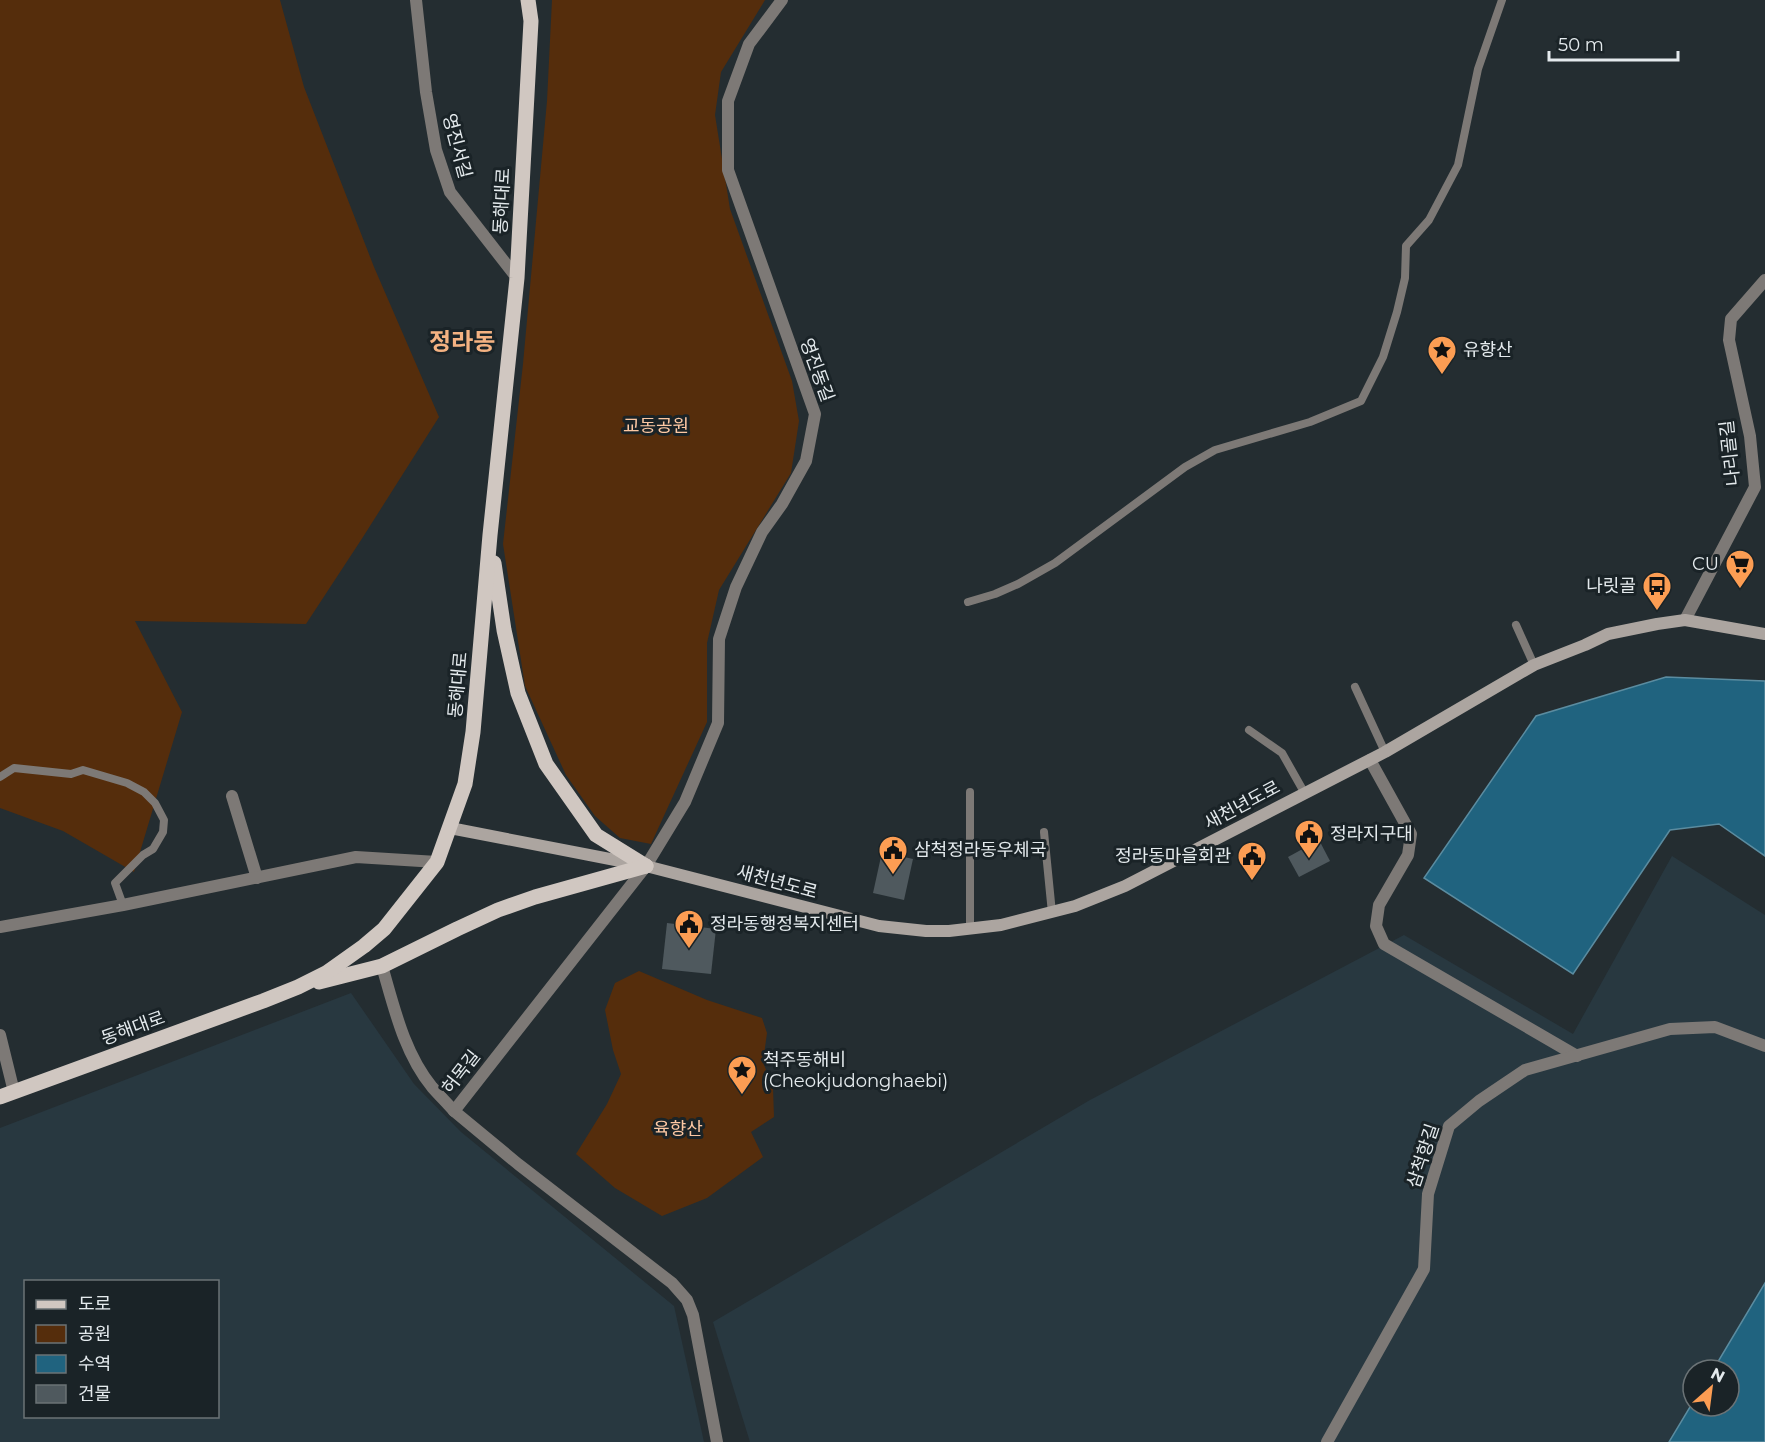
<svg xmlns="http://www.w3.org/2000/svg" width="1765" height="1442" viewBox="0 0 1765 1442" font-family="Montserrat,'Noto Sans KR',sans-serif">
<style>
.built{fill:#283840;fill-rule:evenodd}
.green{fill:#552d0c}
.water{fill:#20637f;stroke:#5b8ca0;stroke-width:1.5}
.building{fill:#4f595e}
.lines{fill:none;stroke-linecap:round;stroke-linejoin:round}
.lane{stroke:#7d7976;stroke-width:8}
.street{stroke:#7d7976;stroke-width:12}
.secondary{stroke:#aca5a0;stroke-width:12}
.primary{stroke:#d0c7c1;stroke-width:15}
.labels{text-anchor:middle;stroke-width:6;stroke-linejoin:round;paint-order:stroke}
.street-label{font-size:18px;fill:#e4eaed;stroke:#1a2327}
.poi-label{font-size:18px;fill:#e4eaed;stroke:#1a2327;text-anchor:start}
.park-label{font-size:18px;fill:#fdc8a3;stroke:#1a2327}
.district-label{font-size:24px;font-weight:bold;fill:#f4b282;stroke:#1a2327}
</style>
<rect width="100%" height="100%" fill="#242d31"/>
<g class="built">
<path d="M1672,856L1765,915V1297L1720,1370H1693V1406L1675,1442H750L713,1322L1090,1100L1404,935L1573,1034Z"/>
<path d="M351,993L414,1084L461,1132L674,1306L704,1442H0V1128ZM26,1282H218V1416H26Z"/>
</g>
<g class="green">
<path d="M0,0H280L304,87L374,267L439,417L363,537L306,624L135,621L182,712L134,872L63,831L0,808Z"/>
<path d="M552,0H765L721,72L715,115L730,209L792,381L799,421L791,473L719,590L707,643V722L651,844L620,838L595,816L566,775L525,686L503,544L523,364L547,101Z"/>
<path d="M639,971L707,1000L762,1018L767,1033L763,1062L773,1088L774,1117L751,1132L763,1157L707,1198L662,1216L615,1188L576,1154L607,1104L621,1074L613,1050L605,1010L615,983Z"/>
</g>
<g class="water">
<path d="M1666,677L1765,681V856L1719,824L1670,830L1573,974L1424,878L1536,716Z"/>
<path d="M1765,1283V1442H1669L1693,1402V1406H1729V1370H1713Z"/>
</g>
<g class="building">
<path d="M1319,840L1330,861L1299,877L1288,857Z"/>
<path d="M882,852L913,859L904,900L873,893Z"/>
<path d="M667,923L716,929L711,974L662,969Z"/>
</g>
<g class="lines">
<g class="lane">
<path d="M968,602L995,594L1018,584L1055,563L1185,467L1215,450L1310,422L1361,401L1383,357L1397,312L1405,278L1406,246L1429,220L1458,165L1478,69L1502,0"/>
<path d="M1516,625L1534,665"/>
<path d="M1355,687L1385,752"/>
<path d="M1249,730L1282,753L1304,792"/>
<path d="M0,777L14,768L71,774L83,770L127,783L144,792L155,803L164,820L163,832L153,849L143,855L115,883L123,905"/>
<path d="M970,792V929"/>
<path d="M1044,832L1052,913"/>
</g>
<g class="street">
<path d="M416,0L426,92L436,150L450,192L517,278"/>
<path d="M1685,620L1755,487L1750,436L1729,340L1731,319L1765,280"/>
<path d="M1370,760L1411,834L1408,855L1379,905L1376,926L1384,944L1577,1056"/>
<path d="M232,796L257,878"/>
<path d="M0,927L123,905L356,857L437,862"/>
<path d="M382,966C394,1007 404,1053 432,1087C439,1095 447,1103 454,1111"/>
<path d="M0,1035L14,1092"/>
<path d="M717,1442L693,1315L687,1300L672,1283L518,1164L454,1111L646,866L685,802L718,723L719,639L736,587L762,532L782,504L806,461L815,414L728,170V101L749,44L782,0"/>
<path d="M1327,1442L1424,1269L1428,1194L1449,1126L1479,1101L1525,1070L1670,1029L1715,1027L1765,1046"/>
</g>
<path class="secondary" d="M450,828L646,866L879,926L926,931H949L1001,925L1075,906L1125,886L1385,752L1534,665L1585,645L1608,634L1657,624L1685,620L1765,634"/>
<g class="primary">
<path d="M494,563L504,630L518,693L546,764L596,835L646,866"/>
<path d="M319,982L382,966L457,929L498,910L535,897L646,866"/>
<path d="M0,1097L263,1001L298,987L326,973L364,946L384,929L437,862L465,784L473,732L490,535L517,278L531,21L528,0"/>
</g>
</g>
<defs>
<g id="sight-pin" transform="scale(1.5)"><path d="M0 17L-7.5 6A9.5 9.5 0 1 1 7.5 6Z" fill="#fc9d53" stroke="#1a2327"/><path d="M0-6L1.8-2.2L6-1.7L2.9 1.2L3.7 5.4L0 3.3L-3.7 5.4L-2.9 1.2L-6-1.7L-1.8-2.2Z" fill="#111"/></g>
<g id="supermarket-pin" transform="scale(1.5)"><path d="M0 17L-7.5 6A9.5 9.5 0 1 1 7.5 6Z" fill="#fc9d53" stroke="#1a2327"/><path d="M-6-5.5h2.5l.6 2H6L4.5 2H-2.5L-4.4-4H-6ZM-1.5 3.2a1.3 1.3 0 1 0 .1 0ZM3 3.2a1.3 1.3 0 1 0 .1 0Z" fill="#111"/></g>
<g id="bus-pin" transform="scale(1.5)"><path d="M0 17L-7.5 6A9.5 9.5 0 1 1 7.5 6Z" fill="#fc9d53" stroke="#1a2327"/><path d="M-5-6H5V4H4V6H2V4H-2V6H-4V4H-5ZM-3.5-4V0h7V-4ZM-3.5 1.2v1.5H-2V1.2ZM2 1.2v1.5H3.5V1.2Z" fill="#111"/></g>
<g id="civic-pin" transform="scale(1.5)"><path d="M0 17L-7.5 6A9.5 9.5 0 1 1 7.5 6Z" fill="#fc9d53" stroke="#1a2327"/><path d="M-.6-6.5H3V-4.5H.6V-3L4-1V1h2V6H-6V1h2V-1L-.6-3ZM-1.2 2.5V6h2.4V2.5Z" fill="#111"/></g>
</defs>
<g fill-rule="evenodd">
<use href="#sight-pin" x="1442" y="350"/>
<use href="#supermarket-pin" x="1740" y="564"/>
<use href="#bus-pin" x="1657" y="586"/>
<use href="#civic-pin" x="1309" y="834"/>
<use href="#civic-pin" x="893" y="850"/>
<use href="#civic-pin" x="1252" y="856"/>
<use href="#civic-pin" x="689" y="924"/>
<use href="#sight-pin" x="742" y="1070"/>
</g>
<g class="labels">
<g class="street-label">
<text transform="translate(457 146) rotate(75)" y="6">영진서길</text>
<text transform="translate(502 201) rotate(-87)" y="6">동해대로</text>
<text transform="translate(817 370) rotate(70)" y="6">영진동길</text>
<text transform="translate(1730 453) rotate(-96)" y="6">나리골길</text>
<text transform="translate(458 685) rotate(-85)" y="6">동해대로</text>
<text transform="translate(1242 805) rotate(-28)" y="6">새천년도로</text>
<text transform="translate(777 882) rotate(15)" y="6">새천년도로</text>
<text transform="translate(133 1028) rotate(-20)" y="6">동해대로</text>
<text transform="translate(461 1072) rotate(-52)" y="6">허목길</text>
<text transform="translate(1423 1156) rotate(-72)" y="6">삼척항길</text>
</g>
<g class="poi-label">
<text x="1463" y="356">유향산</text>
<text x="1719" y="570" text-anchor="end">CU</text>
<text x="1636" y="592" text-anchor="end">나릿골</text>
<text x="1330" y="840">정라지구대</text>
<text x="914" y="856">삼척정라동우체국</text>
<text x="1231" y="862" text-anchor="end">정라동마을회관</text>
<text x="710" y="930">정라동행정복지센터</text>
<text x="763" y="1066">척주동해비<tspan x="763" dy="21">(Cheokjudonghaebi)</tspan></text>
</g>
<g class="park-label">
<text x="656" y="432">교동공원</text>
<text x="678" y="1135">육향산</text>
</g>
<g class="district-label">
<text x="462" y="350">정라동</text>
</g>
</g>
<rect x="24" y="1280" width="195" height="138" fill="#1a2327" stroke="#6b7376" stroke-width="1.5"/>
<rect x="36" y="1300" width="30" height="9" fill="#d0c7c1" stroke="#6b7376" stroke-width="1.5"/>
<text x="78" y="1310" font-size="18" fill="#e4eaed">도로</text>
<rect x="36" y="1325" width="30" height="18" fill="#552d0c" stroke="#6b7376" stroke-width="1.5"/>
<text x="78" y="1340" font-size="18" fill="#e4eaed">공원</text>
<rect x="36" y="1355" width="30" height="18" fill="#20637f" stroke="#6b7376" stroke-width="1.5"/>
<text x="78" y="1370" font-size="18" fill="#e4eaed">수역</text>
<rect x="36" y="1385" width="30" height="18" fill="#4f595e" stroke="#6b7376" stroke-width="1.5"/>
<text x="78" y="1400" font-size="18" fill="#e4eaed">건물</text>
<g transform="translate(1711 1388) rotate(28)"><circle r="28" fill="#1a2327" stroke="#6b7376" stroke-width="1.5"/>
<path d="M0-4.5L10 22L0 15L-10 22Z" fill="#fc9d53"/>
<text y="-9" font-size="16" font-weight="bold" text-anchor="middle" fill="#e4eaed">N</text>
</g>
<path d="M1549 51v9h129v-9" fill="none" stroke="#e4eaed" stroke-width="3"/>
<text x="1558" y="51" font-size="18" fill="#e4eaed" stroke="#1a2327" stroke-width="4.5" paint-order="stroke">50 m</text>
</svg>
